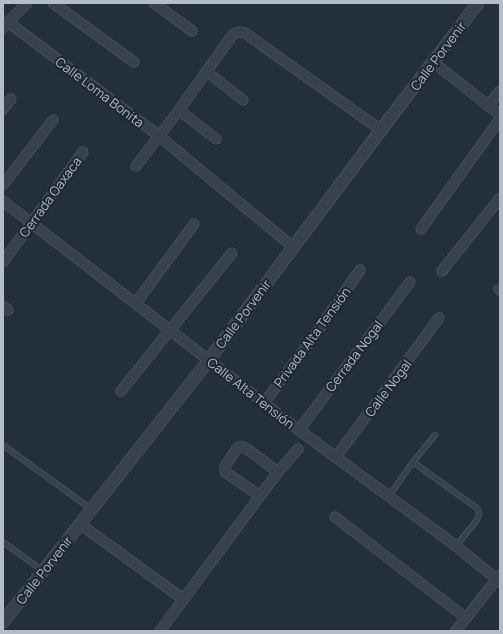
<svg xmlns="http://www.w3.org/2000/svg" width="503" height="634" viewBox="0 0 503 634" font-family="Manrope,sans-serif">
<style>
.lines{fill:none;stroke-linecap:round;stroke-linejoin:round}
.service-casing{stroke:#565f6c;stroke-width:6}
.minor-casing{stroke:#565f6c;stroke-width:11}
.tertiary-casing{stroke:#565f6c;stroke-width:13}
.service{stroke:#38414e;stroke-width:5}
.minor{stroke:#38414e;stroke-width:10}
.tertiary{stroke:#38414e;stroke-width:12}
.labels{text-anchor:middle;stroke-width:4;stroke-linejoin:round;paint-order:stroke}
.street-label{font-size:13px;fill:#b4bcc9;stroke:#1d2633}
</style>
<rect width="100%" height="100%" fill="#242f3e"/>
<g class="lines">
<g class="service-casing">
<g id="service">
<path d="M3,445L91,509"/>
<path d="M413,462L478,509L479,514L477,520L456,546"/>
<path d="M389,496L413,462L435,435"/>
<path d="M3,542L43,571"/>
</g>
</g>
<g class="minor-casing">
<g id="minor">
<path d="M53,3L134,62"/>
<path d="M154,3L192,31"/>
<path d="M8,22L159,136L293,247"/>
<path d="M3,28L27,3"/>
<path d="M433,62L500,115"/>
<path d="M207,72L243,100"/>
<path d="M488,106L500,91"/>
<path d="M3,109L11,99"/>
<path d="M179,110L216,139"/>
<path d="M136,166L179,110L233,34L239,32L245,33L381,130"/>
<path d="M3,185L53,120"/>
<path d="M3,201L299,430L456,546L500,582"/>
<path d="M421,229L500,119"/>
<path d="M3,262L83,152"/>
<path d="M442,271L500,198"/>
<path d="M499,289L500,290"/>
<path d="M136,303L194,224"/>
<path d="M3,306L8,310"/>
<path d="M121,391L232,253"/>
<path d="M264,403L312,339L360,270"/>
<path d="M299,430L410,282"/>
<path d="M336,457L439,318"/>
<path d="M260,496L225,472V466L238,447H243L247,449L278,472"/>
<path d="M335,517L466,618"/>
<path d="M80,524L183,599"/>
<path d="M160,631L278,472L298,449"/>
<path d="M456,631L500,575"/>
</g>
</g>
<g class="tertiary-casing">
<path id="tertiary" d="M3,622L209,360L381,130L478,3"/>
</g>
<use href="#service" class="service"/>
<use href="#minor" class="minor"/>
<use href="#tertiary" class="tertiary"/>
</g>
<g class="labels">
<g class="street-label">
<text transform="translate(438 56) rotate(-53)" y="5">Calle Porvenir</text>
<text transform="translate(100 92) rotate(37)" y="5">Calle Loma Bonita</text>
<text transform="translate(50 197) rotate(-54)" y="5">Cerrada Oaxaca</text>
<text transform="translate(243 314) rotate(-53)" y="5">Calle Porvenir</text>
<text transform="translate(312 337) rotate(-54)" y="5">Privada Alta Tensión</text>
<text transform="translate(354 356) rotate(-53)" y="5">Cerrada Nogal</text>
<text transform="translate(388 388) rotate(-53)" y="5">Calle Nogal</text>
<text transform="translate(251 393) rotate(38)" y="5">Calle Alta Tensión</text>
<text transform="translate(44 570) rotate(-52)" y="5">Calle Porvenir</text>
</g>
</g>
<rect width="503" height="634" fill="none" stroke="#b4bcc9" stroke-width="8"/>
</svg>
